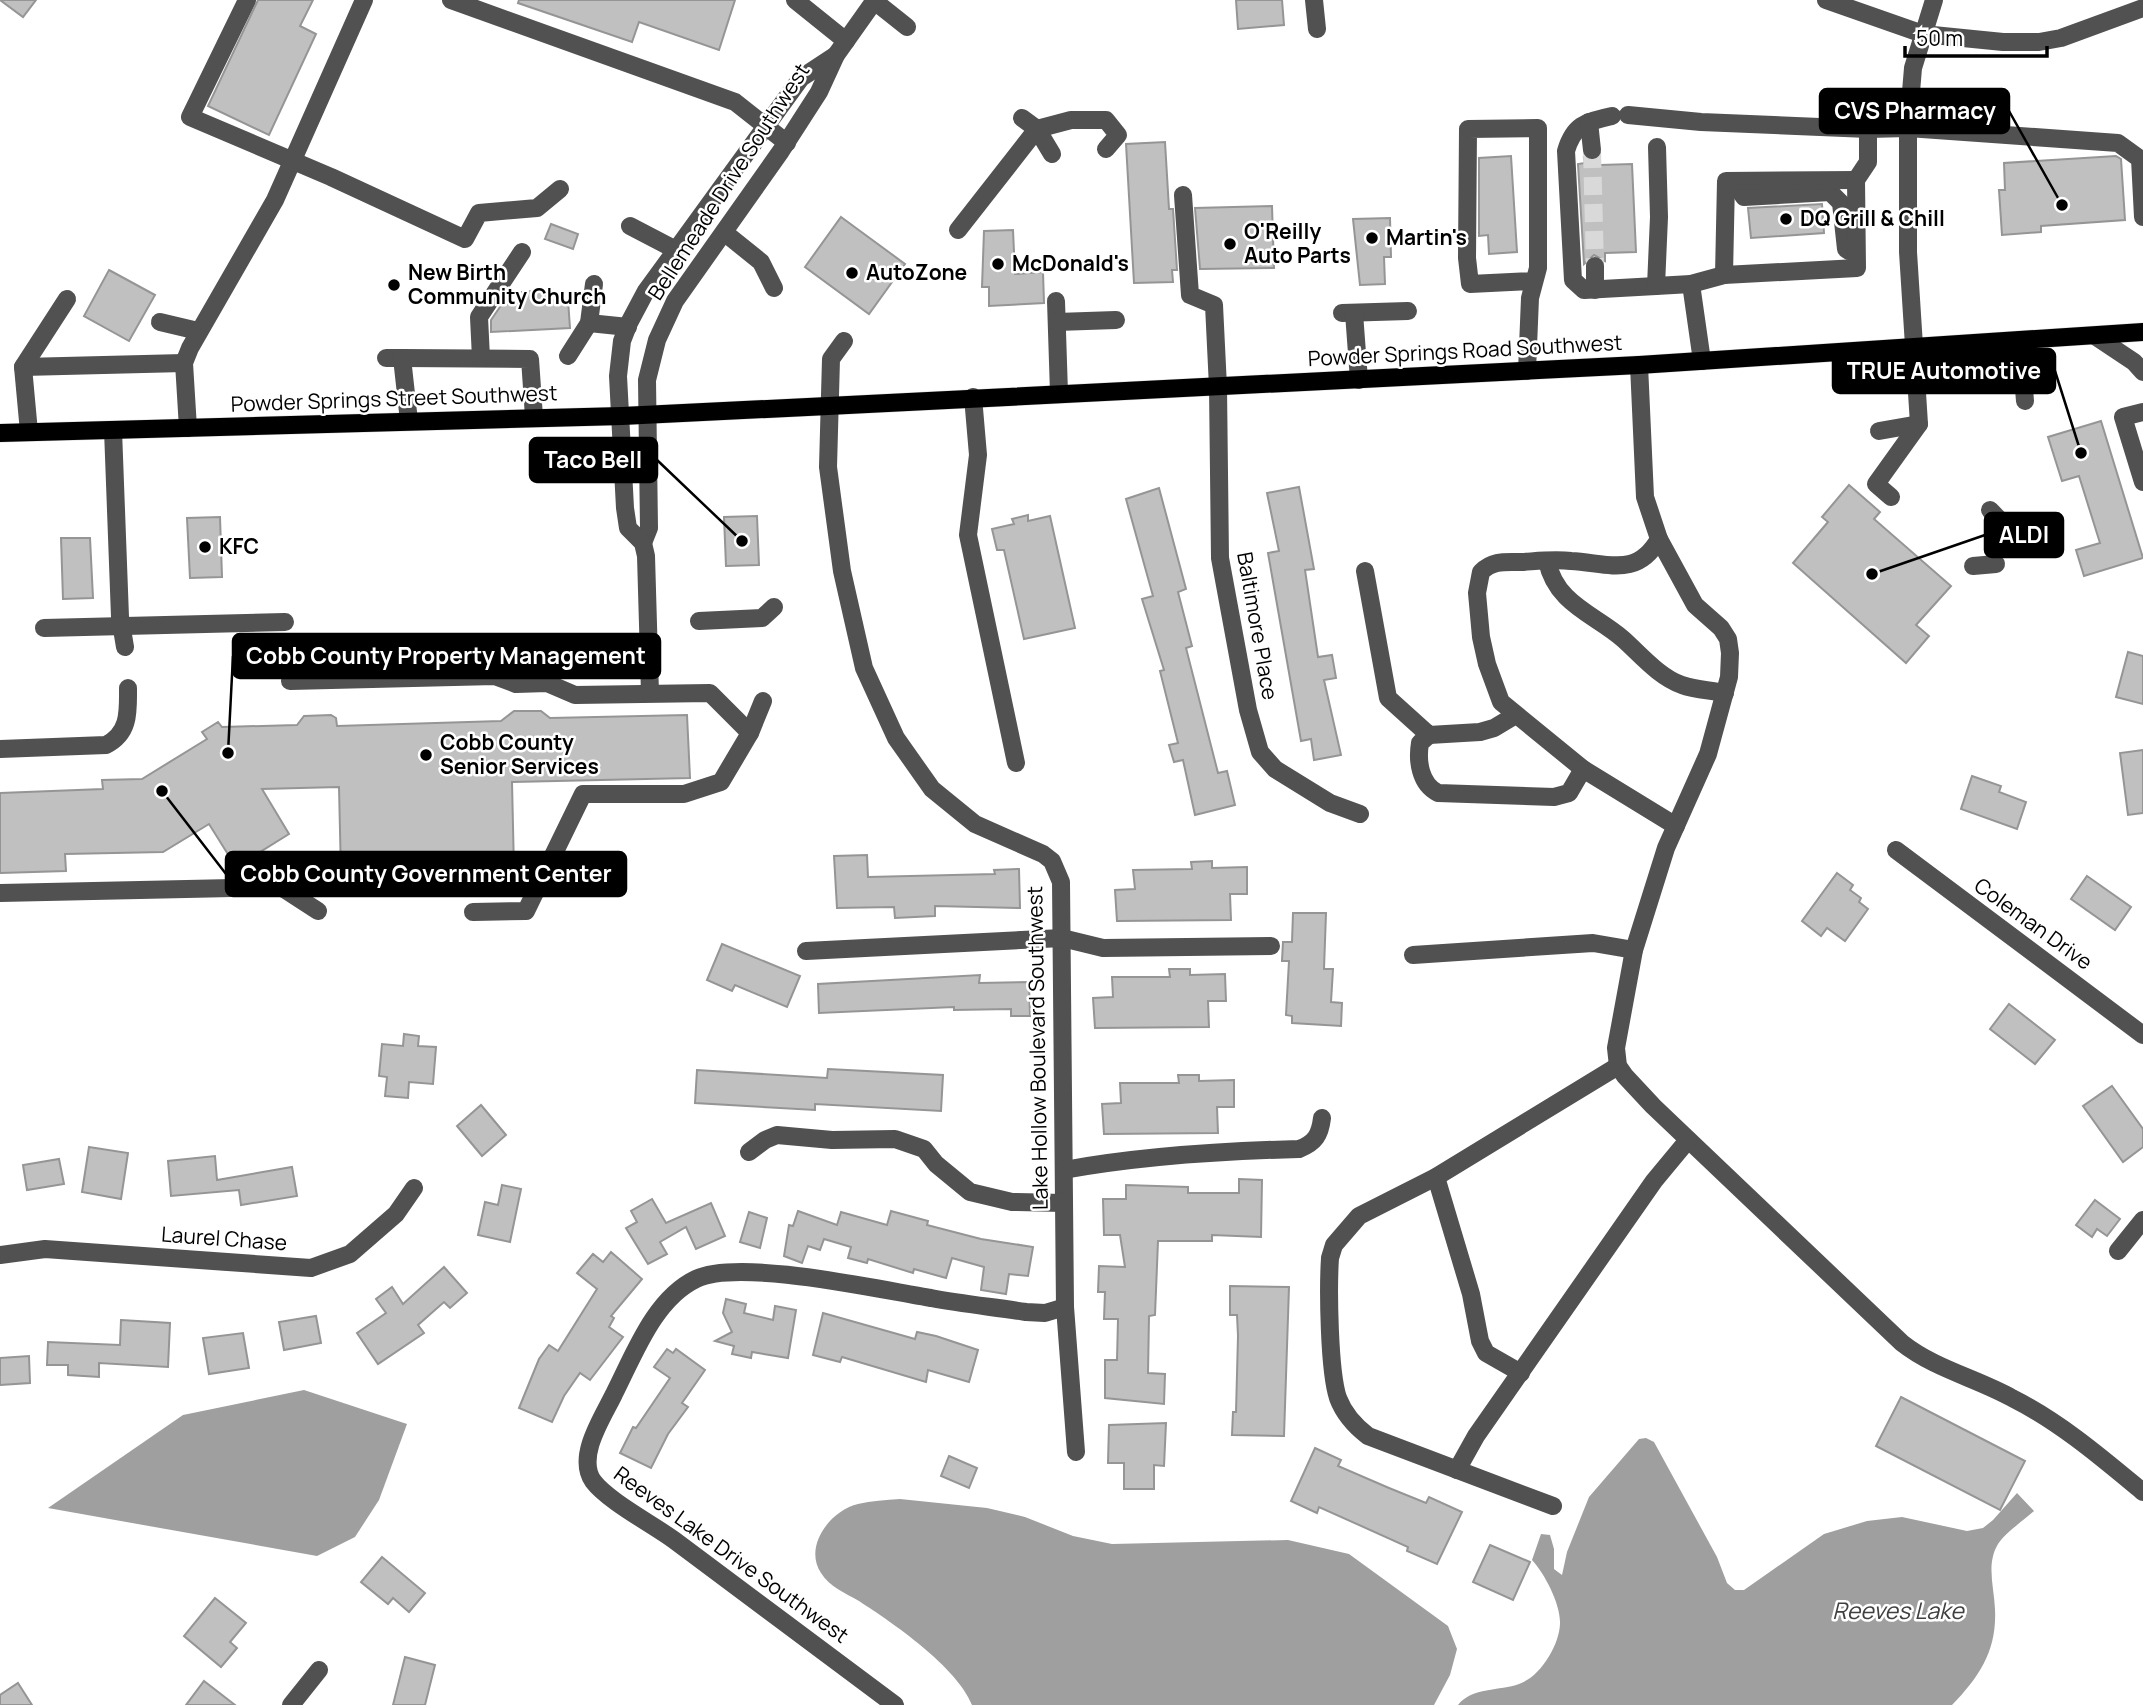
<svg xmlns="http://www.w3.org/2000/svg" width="2143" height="1705" viewBox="0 0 2143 1705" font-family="Manrope,sans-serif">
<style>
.water{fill:#9f9f9f}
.building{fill:#c0c0c0;stroke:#959595;stroke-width:2}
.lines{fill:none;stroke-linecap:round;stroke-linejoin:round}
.minor-tunnel{stroke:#d9d9d9;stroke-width:18;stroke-dasharray:18 9;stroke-linecap:butt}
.major-casing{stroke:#dbdbdb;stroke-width:19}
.minor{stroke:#515151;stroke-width:18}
.major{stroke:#000;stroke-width:18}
.poi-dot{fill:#000;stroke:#fff;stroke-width:2.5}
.labels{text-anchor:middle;stroke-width:5;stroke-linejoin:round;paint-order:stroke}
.street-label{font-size:21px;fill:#000;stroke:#fff}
.poi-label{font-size:21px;font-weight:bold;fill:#000;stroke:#fff;text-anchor:start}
.water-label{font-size:23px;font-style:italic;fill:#404040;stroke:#fff}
.leader{fill:none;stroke:#000;stroke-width:2.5}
.callout-dot{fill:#000;stroke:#fff;stroke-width:2.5}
.callout{fill:#000;stroke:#000;stroke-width:2.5}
.callout-label{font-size:23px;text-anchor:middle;font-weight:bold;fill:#fff}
</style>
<rect width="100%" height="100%" fill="#fff"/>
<g class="water">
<path d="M304,1390L407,1424L379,1500L355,1537L317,1556L48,1508L183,1415Z"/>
<path d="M1646,1438L1654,1442L1717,1557L1727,1583L1735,1590H1744L1824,1534L1867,1521L1902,1517L1967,1531L1983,1528L1993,1520L2017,1493L2034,1511C2023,1521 2006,1532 1998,1544C1986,1564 1994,1587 1995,1609C1997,1650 1980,1676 1952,1705H1458C1472,1687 1500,1691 1519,1684C1540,1677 1559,1646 1560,1624C1561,1605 1545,1574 1532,1560L1541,1534L1550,1535L1554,1549V1569L1562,1575L1567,1552L1589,1497L1639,1439Z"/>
<path d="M900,1499L987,1508L1025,1517L1073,1536L1112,1544L1288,1540L1349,1554L1448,1626L1457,1649L1450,1675L1434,1705H972C957,1667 893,1623 859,1601C845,1593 830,1587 821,1573C803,1546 831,1510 858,1504C871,1501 886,1500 900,1499Z"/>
</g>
<g class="building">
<path d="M0,0H36L23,17Z"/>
<path d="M258,0H313L300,26L316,34L269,135L208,106Z"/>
<path d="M519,0H735L719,50L639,22L632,42L518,3Z"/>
<path d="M1236,0H1282L1284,25L1238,29Z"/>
<path d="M1165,142L1169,209H1173L1177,270H1172L1173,282L1134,283L1126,144Z"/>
<path d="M1511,156L1517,252L1489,254L1488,235L1479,236V158Z"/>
<path d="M2116,156L2121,159L2125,220L2041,226V232L2002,235L1999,190H2005L2004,163Z"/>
<path d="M1584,158L1593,161L1600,158V165L1632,164L1636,252L1605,253V261L1594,255L1584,264L1578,164L1585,163Z"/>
<path d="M1822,204L1824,233L1751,238L1748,208Z"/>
<path d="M1272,206L1274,268L1200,269L1195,208Z"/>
<path d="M841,217L905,264L869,314L805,267Z"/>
<path d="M1390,218L1391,257H1384L1385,284L1360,285L1353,219Z"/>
<path d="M551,224L578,234L573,249L545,239Z"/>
<path d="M1013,230L1015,274L1043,272L1044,303L989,306V287H982L984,231Z"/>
<path d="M109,270L155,295L129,341L84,316Z"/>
<path d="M545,290V301L568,300L570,328L491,332V320L502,304L522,303V292Z"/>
<path d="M2101,421L2143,558L2084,576L2076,550L2100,543L2079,476L2062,481L2048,437Z"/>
<path d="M1849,485L1880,512L1874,519L1951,586L1916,625L1929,636L1906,663L1793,563L1828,522L1822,517Z"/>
<path d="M1299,487L1314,569L1305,570L1318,657L1332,655L1336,678L1324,680L1341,755L1314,760L1311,739L1301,741L1268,553L1279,551L1267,493Z"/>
<path d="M1159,488L1186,589L1178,592L1192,646L1186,648L1218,773L1227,771L1235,805L1195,815L1183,760L1174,762L1169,745L1178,743L1160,671L1164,670L1142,599L1153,596L1126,499Z"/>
<path d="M1028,515V521L1050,516L1075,628L1024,639L1004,550H997L992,529L1014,524L1012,519Z"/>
<path d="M757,516L759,565L726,566L724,517Z"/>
<path d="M220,517L222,577L190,578L187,518Z"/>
<path d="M61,538H90L93,598L63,599Z"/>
<path d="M2128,652L2143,656V704L2116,697Z"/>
<path d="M514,711H541L550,718L687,715L690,778L512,782L514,870L341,874L339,787L262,789L289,834L236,867L209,824L163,852L65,854L66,871L0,873V793L103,789L102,780L142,779L207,739L202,732L218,722L222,727L297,725L304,716L331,715L336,718L337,726L501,721Z"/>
<path d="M2143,750V813L2128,815L2120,753Z"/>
<path d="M1972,776L2001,786L1999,792L2026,802L2017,829L1961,809Z"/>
<path d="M867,855L868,877L995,874L994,870L1019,869L1020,908L935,906V916L895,918L894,907L837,908L834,856Z"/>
<path d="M1212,861V868L1247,867V894H1230L1231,920L1117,921L1115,890L1135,889L1133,870L1192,869L1191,862Z"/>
<path d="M1837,873L1853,885L1850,890L1861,898L1859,902L1868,909L1845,941L1827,928L1821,936L1802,921Z"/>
<path d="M2087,876L2131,907L2115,930L2071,899Z"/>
<path d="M1293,913H1326L1324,969H1333L1331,1002L1342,1003L1341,1026L1292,1023V1016L1286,1015L1289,961H1282L1283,942H1292Z"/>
<path d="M722,944L800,976L787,1007L735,985L732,991L707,980Z"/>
<path d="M1169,969H1190V975L1225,974L1226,1001H1208L1209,1027L1095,1028L1093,998L1113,997L1112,977H1170Z"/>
<path d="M980,975L979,983L1029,982L1030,1016H1011V1009L954,1010V1007L819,1013L818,984Z"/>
<path d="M2009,1004L2055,1040L2035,1064L1990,1029Z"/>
<path d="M404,1034L419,1036L418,1046L436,1047L433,1084L409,1082L408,1098L385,1096L387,1077L379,1076L382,1044L403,1046Z"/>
<path d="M828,1069L943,1075L941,1111L815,1104V1110L695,1103L697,1070L827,1078Z"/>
<path d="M1178,1075H1199V1081L1234,1080V1107H1217L1218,1133L1104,1134L1102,1104L1121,1103L1120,1083H1179Z"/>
<path d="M2112,1086L2143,1129V1147L2123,1162L2083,1106Z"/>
<path d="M481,1105L506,1135L482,1156L457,1126Z"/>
<path d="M89,1147L128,1153L121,1199L82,1192Z"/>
<path d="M215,1156L217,1180L292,1167L297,1196L241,1205L239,1190L171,1196L168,1161Z"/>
<path d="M59,1159L64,1184L27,1190L23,1165Z"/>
<path d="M1239,1179L1262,1180L1261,1237L1212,1235V1241H1158L1155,1315L1149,1316L1148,1373L1165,1374L1164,1404L1105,1398V1360H1117L1118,1319H1104L1105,1292H1098L1099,1266L1125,1267L1120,1235H1104L1103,1199H1126V1185L1188,1187V1193H1239Z"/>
<path d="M502,1185L521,1189L510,1242L478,1235L485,1202L498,1205Z"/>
<path d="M652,1199L666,1223L711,1203L725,1236L696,1249L686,1227L660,1242L667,1254L648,1264L626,1228L637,1222L631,1211Z"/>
<path d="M2095,1200L2120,1219L2107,1236L2097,1229L2092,1237L2076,1225Z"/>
<path d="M798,1211L837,1225L841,1212L887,1225L891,1211L928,1221L927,1225L981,1239L1033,1247L1028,1276L1009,1274L1006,1294L981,1290L984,1267L952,1258L946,1278L914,1269L913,1273L868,1259L867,1263L848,1258L851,1247L824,1239L820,1250L808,1246L802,1263L784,1256L789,1225L793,1226Z"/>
<path d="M749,1212L767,1218L760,1248L740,1242Z"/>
<path d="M611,1252L642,1279L611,1316L614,1318L609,1327L623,1337L590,1380L580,1373L564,1396L552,1422L519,1408L539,1359L549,1345L558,1351L597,1289L577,1273L593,1254L603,1262Z"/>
<path d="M444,1267L467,1293L450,1308L444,1302L418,1325L424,1333L378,1364L357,1333L386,1313L376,1299L392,1287L403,1304Z"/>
<path d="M1230,1286L1289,1287L1284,1436L1232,1435L1233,1412H1236L1238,1336L1237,1315H1230Z"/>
<path d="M726,1299L746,1304L744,1313L773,1320L775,1306L796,1310L788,1358L752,1352L751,1358L732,1354L734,1346L715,1341L732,1332L723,1313Z"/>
<path d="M823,1313L915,1339L917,1332L936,1336L978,1350L969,1382L928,1370L926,1382L842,1357L840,1362L813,1355Z"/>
<path d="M316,1316L321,1343L284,1350L279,1322Z"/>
<path d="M121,1320L170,1323L168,1367L99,1363V1377L68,1375V1365H47L48,1342L120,1345Z"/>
<path d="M243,1333L249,1368L209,1374L203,1338Z"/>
<path d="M667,1349L673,1353L676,1349L705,1370L682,1403L688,1407L668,1434L651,1468L620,1453L633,1427L636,1428L670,1378L654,1367Z"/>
<path d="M29,1356L30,1383L0,1385V1358Z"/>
<path d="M1901,1397L2025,1461L2000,1510L1876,1446Z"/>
<path d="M1166,1423L1164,1466L1154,1465V1489H1124V1463H1108L1109,1425Z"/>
<path d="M1315,1448L1341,1460L1338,1466L1389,1488L1426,1503L1429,1497L1462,1512L1437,1564L1407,1551L1408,1547L1319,1507L1317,1513L1291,1501Z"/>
<path d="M949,1456L977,1468L969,1488L941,1476Z"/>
<path d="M1490,1545L1530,1562L1513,1600L1473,1582Z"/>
<path d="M382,1557L425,1593L409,1612L393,1598L388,1604L361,1582Z"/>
<path d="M215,1598L246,1623L230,1642L237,1648L221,1667L184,1636Z"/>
<path d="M405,1657L435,1665L425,1705H393Z"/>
<path d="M204,1681L235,1705H186Z"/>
<path d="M18,1683L32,1705H0V1695Z"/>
</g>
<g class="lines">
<path class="minor-tunnel" d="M1592,150L1595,266"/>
<g class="major-casing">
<path id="major" d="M0,433L622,416L828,406L1639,365L2143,332"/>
</g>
<g class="minor">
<path d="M247,0L190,117L331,177L465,239L479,213L537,208L560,189"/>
<path d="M451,0L735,102L787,143"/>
<path d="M795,0L846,41"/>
<path d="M873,0L907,27"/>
<path d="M1314,0L1317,29"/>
<path d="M1826,0L1923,34L2003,42H2039L2061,38L2143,8"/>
<path d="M1628,115L1701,122L1868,129L1908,128L2118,143L2140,159L2143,217"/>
<path d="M1612,116C1586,122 1574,124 1566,151L1573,280L1584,290L1656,286"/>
<path d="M1022,118L1037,129L1052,154"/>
<path d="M1589,122L1592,150"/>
<path d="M1657,147L1659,217L1656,286L1691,284"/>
<path d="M1733,181L1744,197L1830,192L1841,203L1846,249L1849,251"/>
<path d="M1183,195L1190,295L1214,305L1218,387L1220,558L1248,710L1260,752L1275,769L1330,803L1360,814"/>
<path d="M630,226L676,250"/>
<path d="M958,230L1037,129L1071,120H1106L1118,135L1106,149"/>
<path d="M725,233L761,262L774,288"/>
<path d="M1595,266V290"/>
<path d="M1724,275L1726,181L1856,180"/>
<path d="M1056,301L1059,393"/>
<path d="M1342,313L1408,311"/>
<path d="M1354,313L1359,380"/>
<path d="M160,322L198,331"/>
<path d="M1057,322L1116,320"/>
<path d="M589,323L628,327"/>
<path d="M2095,336L2134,362L2143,372"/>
<path d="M2020,340L2025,401"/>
<path d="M844,341L831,359L828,467L842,571L864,668L896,738L932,789L975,824L1043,854L1052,861L1061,882L1065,1307L1076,1452"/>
<path d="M568,356L589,323L594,284"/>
<path d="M386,358H402L409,421"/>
<path d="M402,358L530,359L534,417"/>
<path d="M481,358L479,317L522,252"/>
<path d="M1702,361L1691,284L1724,275L1857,268L1856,180L1868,162V129"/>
<path d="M1639,365L1645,497L1659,539C1637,578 1608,563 1571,561C1555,559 1538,561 1522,562C1505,562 1493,560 1481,572L1477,593L1481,637L1487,664L1501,702L1583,769L1676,826"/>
<path d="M23,367L184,363"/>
<path d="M1527,371L1530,298L1538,268V128L1468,129L1467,258L1470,284L1533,281"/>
<path d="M973,397L978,455L968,535L1016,763"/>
<path d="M2143,412L2123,417L2143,482"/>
<path d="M188,428L184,363L190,348L275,200L364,0"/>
<path d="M113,430L120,617L125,647"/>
<path d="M1879,431L1919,424"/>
<path d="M29,432L23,367L67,299"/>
<path d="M1891,497L1876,484L1919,424L1908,252V128L1913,68L1934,0"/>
<path d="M1990,510L2018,539"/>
<path d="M1659,539L1695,605L1721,628L1728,639L1730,653L1729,677L1708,754L1666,848L1634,950L1616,1048L1618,1066L1625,1076L1653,1106L1902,1343C1935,1369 1976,1378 2012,1398C2060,1422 2102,1458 2143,1492"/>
<path d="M643,543L649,528L647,380L657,340L675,301L781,151L819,92L836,55L875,0"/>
<path d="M1547,561C1556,604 1594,614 1623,639C1641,655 1659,677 1682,685C1695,690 1711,690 1725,693"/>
<path d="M1973,566L1996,564"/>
<path d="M1365,571L1388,698L1429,735L1480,732L1494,728L1514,716"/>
<path d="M699,621L762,618L774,607"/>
<path d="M44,628L285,622"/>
<path d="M290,681L495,676L516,684L547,683L575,695L710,693L750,733L721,782L684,794H583L526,911L473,912"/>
<path d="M650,693L646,556L643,543L628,528L625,508L618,376L622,341L629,323L646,291L676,250L801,78L836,55"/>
<path d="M750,733L763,701"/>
<path d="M1429,735L1420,743C1417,761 1420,784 1438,793L1554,797L1569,793L1583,769"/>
<path d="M0,749L106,745C130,733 128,711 128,688"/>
<path d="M1896,850L2143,1035"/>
<path d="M0,893L281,887L318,911"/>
<path d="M806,951L1062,938L1103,948L1271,946"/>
<path d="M1413,955L1593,943L1634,950"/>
<path d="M749,1152L765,1140L777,1135L832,1140L895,1139L924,1149L936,1164L970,1192L1012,1202L1064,1203"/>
<path d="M1064,1170C1141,1156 1220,1151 1299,1149C1315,1143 1320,1135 1322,1118"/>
<path d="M1436,1177L1471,1294L1480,1341L1486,1353L1521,1373"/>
<path d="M2118,1251L2143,1220"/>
<path d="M0,1255L45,1249L311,1268L350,1254L396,1214L414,1188"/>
<path d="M1457,1470L1476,1436L1654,1181L1688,1140"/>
<path d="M1553,1506L1368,1436C1355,1426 1344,1414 1338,1398C1329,1371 1328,1289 1330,1258L1334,1245L1359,1216L1436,1177L1618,1066"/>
<path d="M291,1705L319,1670"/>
<path d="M895,1705C821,1650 748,1595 674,1540C652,1524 608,1501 593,1481C576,1456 603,1417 614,1394C634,1355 654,1299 696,1279C739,1258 881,1290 931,1298C963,1304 994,1307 1026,1312L1045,1313L1065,1307"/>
</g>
<use href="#major" class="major"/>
</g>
<g class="poi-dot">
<circle cx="1786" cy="219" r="7"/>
<circle cx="1372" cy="238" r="7"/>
<circle cx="1230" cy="244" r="7"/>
<circle cx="998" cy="264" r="7"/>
<circle cx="852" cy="273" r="7"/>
<circle cx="394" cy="285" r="7"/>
<circle cx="205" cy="547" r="7"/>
<circle cx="426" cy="755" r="7"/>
</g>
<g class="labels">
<g class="street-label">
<text transform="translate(729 182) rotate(-57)" y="7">Bellemeade Drive Southwest</text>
<text transform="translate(1465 351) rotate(-3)" y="7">Powder Springs Road Southwest</text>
<text transform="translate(394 399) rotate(-2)" y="7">Powder Springs Street Southwest</text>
<text transform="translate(1257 626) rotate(80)" y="7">Baltimore Place</text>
<text transform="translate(2033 924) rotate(36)" y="7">Coleman Drive</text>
<text transform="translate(1038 1048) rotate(-91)" y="7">Lake Hollow Boulevard Southwest</text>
<text transform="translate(224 1239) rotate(4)" y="7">Laurel Chase</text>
<text transform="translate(731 1555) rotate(36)" y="7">Reeves Lake Drive Southwest</text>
</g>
<g class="poi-label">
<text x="1800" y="226">DQ Grill &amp; Chill</text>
<text x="1244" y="239">O'Reilly<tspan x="1244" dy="24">Auto Parts</tspan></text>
<text x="1386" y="245">Martin's</text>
<text x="1012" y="271">McDonald's</text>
<text x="408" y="280">New Birth<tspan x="408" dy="24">Community Church</tspan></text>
<text x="866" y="280">AutoZone</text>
<text x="219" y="554">KFC</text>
<text x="440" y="750">Cobb County<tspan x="440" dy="24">Senior Services</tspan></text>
</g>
<g class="water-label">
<text x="1898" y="1619">Reeves Lake</text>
</g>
</g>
<path class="leader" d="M2062 205L2009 111M2081 453L2055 371M742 541L657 460M1872 574L1985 535M228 753L233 656M162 791L226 874"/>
<g class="callout-dot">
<circle cx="2062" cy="205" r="7"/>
<circle cx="2081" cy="453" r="7"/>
<circle cx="742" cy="541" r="7"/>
<circle cx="1872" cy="574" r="7"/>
<circle cx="228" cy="753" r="7"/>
<circle cx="162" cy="791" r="7"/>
</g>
<g class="callout">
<rect x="1820" y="89" width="189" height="44" rx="7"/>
<rect x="1833" y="349" width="222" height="44" rx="7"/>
<rect x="530" y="438" width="127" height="44" rx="7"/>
<rect x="1985" y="513" width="78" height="44" rx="7"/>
<rect x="233" y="634" width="427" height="44" rx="7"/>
<rect x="226" y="852" width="400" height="44" rx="7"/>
</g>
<g class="callout-label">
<text x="1915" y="119">CVS Pharmacy</text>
<text x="1944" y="379">TRUE Automotive</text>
<text x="593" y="468">Taco Bell</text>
<text x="2024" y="543">ALDI</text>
<text x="446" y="664">Cobb County Property Management</text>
<text x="426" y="882">Cobb County Government Center</text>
</g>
<path d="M1905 46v10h142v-10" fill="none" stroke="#000000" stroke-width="3.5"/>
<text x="1916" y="46" font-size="21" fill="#000000" stroke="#ffffff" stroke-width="5" paint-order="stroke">50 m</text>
</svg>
